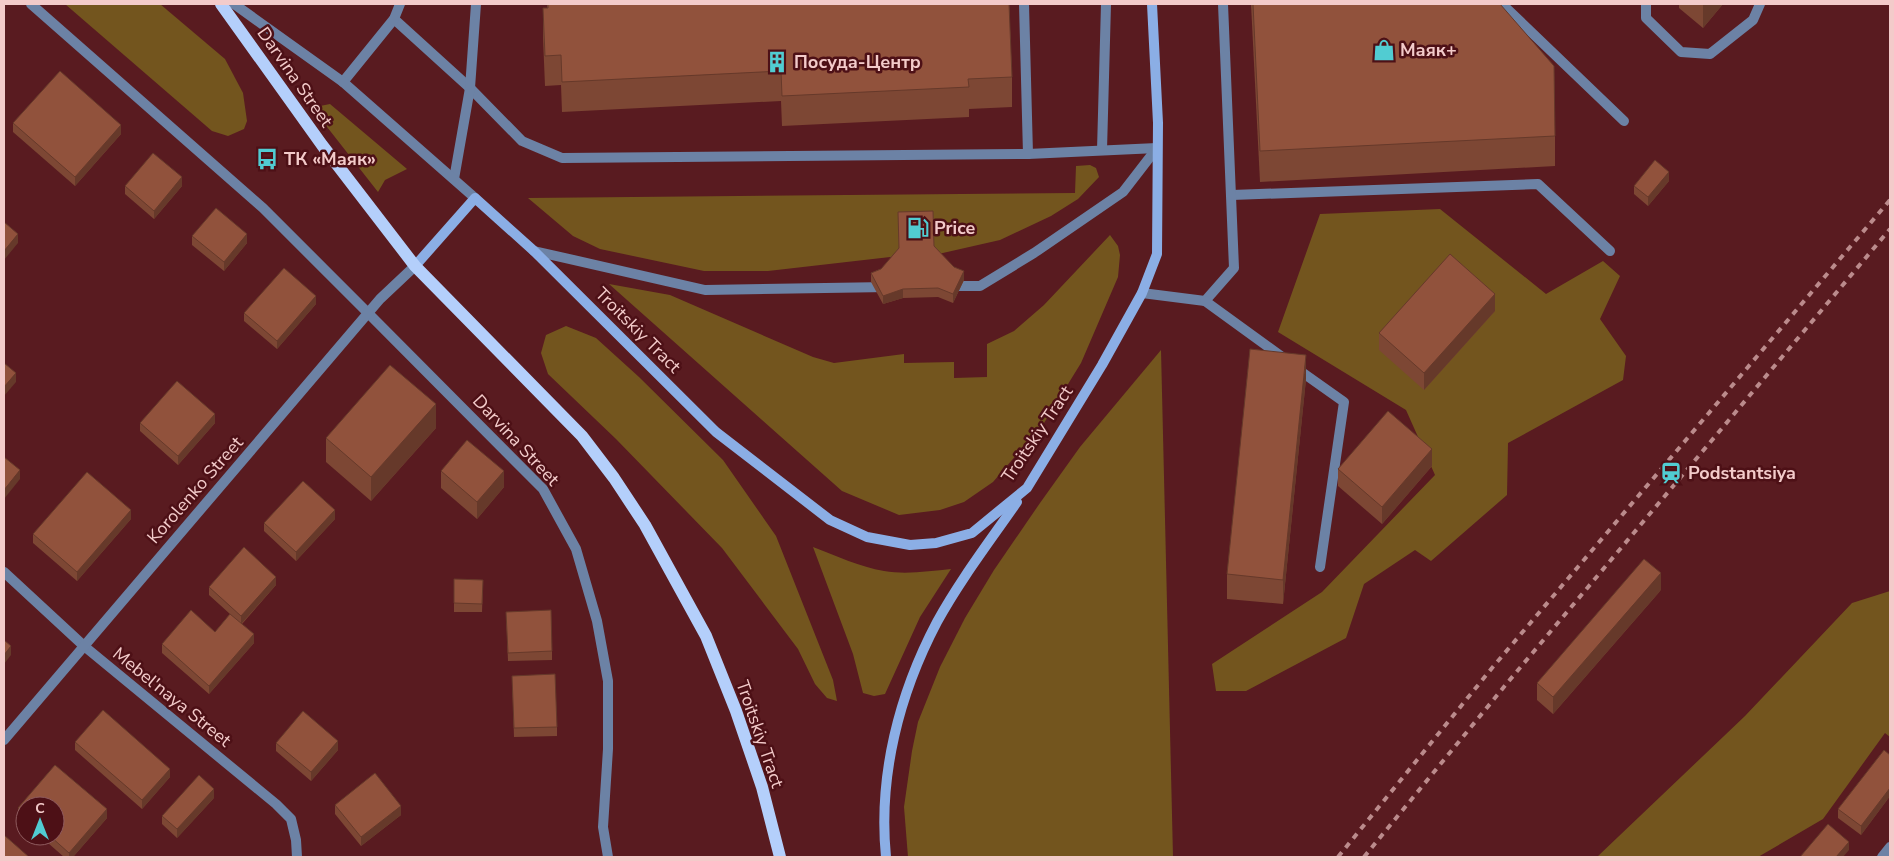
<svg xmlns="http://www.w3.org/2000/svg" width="1894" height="861" viewBox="0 0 1894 861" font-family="'Nunito Sans',sans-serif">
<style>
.green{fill:#73551e}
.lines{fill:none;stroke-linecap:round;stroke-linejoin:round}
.lane{stroke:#6c82a5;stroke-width:10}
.street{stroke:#6c82a5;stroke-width:10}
.secondary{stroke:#8baee5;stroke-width:10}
.primary{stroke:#b4cffb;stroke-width:12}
.rail{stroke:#bb8b8c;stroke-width:4;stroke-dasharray:6 6;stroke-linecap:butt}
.wall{fill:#7d4734}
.shaded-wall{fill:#66392a}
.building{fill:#91523c;stroke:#66392a}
.labels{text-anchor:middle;stroke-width:5;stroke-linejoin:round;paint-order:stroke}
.poi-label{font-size:18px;font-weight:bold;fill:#f3cbca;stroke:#4d1016;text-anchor:start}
.street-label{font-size:18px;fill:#f3cbca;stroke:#4d1016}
</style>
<rect width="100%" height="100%" fill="#591b20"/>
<g class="green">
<path d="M65,4H160L225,59L243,93L247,121L244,129L228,136L212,131Z"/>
<path d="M330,104L407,169L385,180L378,192L320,118V106Z"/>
<path d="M1090,165L1096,168L1099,177L1078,199L1051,216L1000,240L934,255L899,256L768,271H704L600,249L573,236L528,198L1075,193L1076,166Z"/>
<path d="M1440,209L1546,294L1603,261L1620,276L1600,319L1626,356L1623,380L1508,443L1507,495L1431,561L1415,550L1364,584L1346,638L1246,691H1216L1212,664L1322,592L1435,475L1406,410L1278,332L1320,214Z"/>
<path d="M1110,235L1118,246L1120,255L1118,277L1081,363L1044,423L993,482L964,502L940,510L899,515L842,491L609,284L670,295L813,357L834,363L904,354V363L954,362V378L987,377V344L1014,331L1044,305Z"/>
<path d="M566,326L596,338L639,377L723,460L776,536L833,680L837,701L827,698L815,684L798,649L722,548L616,439L548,374L541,353L546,335Z"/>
<path d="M1161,350L1173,857H908L904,807L912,751L918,722L940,667L965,618L994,570L1040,503L1080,447Z"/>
<path d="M813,547C837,556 860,567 884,571C906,575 930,571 951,569L920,617L885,694L874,696L863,693L853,654Z"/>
<path d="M1890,591V737L1885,733L1823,819L1758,857H1597L1745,716L1852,603Z"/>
</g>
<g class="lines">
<g class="lane">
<path d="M31,4L263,208L368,313"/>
<path d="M1024,4L1028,154"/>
<path d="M1502,4L1624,121"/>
<path d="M1646,4V18L1681,52L1710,54L1753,20L1760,4"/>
<path d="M394,19L470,88L522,141L562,158L1028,154L1157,148"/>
<path d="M343,82L394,19L400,4"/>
<path d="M1102,150L1106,4"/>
<path d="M454,179L470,88L476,4"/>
<path d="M1232,195L1538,184L1610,251"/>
<path d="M534,251L705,290L888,287"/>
<path d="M948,286H980L1034,253L1123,192L1157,148"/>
<path d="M1142,293L1205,301L1234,268L1223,4"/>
<path d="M1205,301L1285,359"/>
<path d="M1296,368L1344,402L1320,567"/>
<path d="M1882,857L1890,847"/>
</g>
<g class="street">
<path d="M234,4L343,82L475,198"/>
<path d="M368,313L543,489L576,549L597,621L608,681V749L603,827L608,857"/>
<path d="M4,572L84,646L276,804L291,819L296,840L297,857"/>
<path d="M4,740L380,299L415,266"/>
</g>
<g class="secondary">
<path d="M415,266L475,198L534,251L716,432L830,520L867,537L910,545L936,543L972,533L1027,488L1102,365L1142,293L1157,254L1158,123L1152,4"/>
<path d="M886,857C878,776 899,694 937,622C960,580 990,541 1017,502"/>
</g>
<path class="primary" d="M221,4L322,145L415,266L582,436L614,478L645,525L706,636L736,711L762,787L780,857"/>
<g class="rail">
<path d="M1338,857L1492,668L1890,200"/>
<path d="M1364,857L1508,682L1890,229"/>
</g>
</g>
<g class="wall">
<path d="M547,4H1009L1012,77V107L969,109V117L782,126L781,101L562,112L561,85L545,86L543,38V8H547Z"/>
<path d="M1251,4H1500L1555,136V166L1260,182Z"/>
<path d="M1679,4H1723L1703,28L1679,8Z"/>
<path d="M13,123L121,134L75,186L13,132Z"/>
<path d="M1669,181L1648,206L1634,194V186Z"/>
<path d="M125,186H182L154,219L125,194Z"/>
<path d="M192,236L247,243L224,271L192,245Z"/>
<path d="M934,246L964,280L953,303L938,297L903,298L883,304L871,282V273Z"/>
<path d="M316,304L277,349L244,321V313Z"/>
<path d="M1495,311L1424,390L1379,350V333Z"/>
<path d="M1306,379L1283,604L1227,599V574Z"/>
<path d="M140,423H215L178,465L140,431Z"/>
<path d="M436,428L371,501L326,462V438Z"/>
<path d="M1432,466L1382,524L1338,486V469Z"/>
<path d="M441,471L504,487L477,519L441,488Z"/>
<path d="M131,519L77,581L33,543V534Z"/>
<path d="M335,519L296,561L264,531V523Z"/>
<path d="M454,579L483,580L482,612H454Z"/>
<path d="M276,585L242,624L254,643L209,694L162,653V644L215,632L230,614L209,595V587Z"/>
<path d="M1661,590L1553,714L1537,700V683Z"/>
<path d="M506,612L552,651V660L508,661Z"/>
<path d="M512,676L557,727V736L514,737Z"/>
<path d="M75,742L170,777L142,809L75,750Z"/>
<path d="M276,743L338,750L311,781L276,751Z"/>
<path d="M1890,755V796L1861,835L1838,818V809Z"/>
<path d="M55,765L107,809V818L73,857H64L40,836H55V806H25V823L18,816V808Z"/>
<path d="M214,798L177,838L162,824V816Z"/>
<path d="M335,805L401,815L361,846L335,814Z"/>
</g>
<g class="shaded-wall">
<path d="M1703,4H1723L1703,28Z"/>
<path d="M121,125V134L75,186V177Z"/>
<path d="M1669,172V181L1648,206V197Z"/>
<path d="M182,177V186L154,219V211Z"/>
<path d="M18,234V243L4,260V251Z"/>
<path d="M247,234V243L224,271V262Z"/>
<path d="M964,271V280L953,303V294Z"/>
<path d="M903,289V298L883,304V296Z"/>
<path d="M1495,294V311L1424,390V373Z"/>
<path d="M316,296V304L277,349V341Z"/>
<path d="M1306,355V379L1283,604V580Z"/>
<path d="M16,373V382L4,396V387Z"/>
<path d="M436,404V428L371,501V477Z"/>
<path d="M215,414V423L178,465V456Z"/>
<path d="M1432,449V466L1382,524V507Z"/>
<path d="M20,470V479L4,499V490Z"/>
<path d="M504,471V487L477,519V502Z"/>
<path d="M131,510V519L77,581V572Z"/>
<path d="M335,510V519L296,561V552Z"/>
<path d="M1661,573V590L1553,714V697Z"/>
<path d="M276,577V585L241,624V616Z"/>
<path d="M254,634V643L209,694V686Z"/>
<path d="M11,646V655L4,664V655Z"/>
<path d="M338,741V750L311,781V772Z"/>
<path d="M170,769V777L142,809V800Z"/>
<path d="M1890,788V796L1861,835V826Z"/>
<path d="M214,789V798L177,838V829Z"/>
<path d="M401,806V815L361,846V837Z"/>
<path d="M107,809V818L73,857H69V853Z"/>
<path d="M1849,842V850L1843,857H1836Z"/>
</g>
<g class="building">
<path d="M548,4H1009L1012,77L968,79L969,87L782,96L781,71L562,82L561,55L545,56L543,8H548Z"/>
<path d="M1253,4H1500L1554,66L1555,136L1260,151Z"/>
<path d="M60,71L121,125L75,177L13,123Z"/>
<path d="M153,153L182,177L154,211L125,186Z"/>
<path d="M1655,160L1669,172L1648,197L1634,186Z"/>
<path d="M216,208L247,234L224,262L192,236Z"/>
<path d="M933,211L934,246L954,267L964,271L953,294L938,288L903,289L883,296L871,273L881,269L899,248L898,212Z"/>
<path d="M4,222L18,234L4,251Z"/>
<path d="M1450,254L1495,294L1424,373L1379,333Z"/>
<path d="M284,268L316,296L277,341L244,313Z"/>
<path d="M1250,349L1306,355L1283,580L1227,574Z"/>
<path d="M4,363L16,373L4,387Z"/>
<path d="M390,365L436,404L371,477L326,438Z"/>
<path d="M177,381L215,414L178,456L140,423Z"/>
<path d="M1388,411L1432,449L1382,507L1338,469Z"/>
<path d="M467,440L504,471L477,502L441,471Z"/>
<path d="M4,457L20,470L4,490Z"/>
<path d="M87,472L131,510L77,572L33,534Z"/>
<path d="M303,481L335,510L296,552L264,523Z"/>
<path d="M244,547L276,577L241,616L209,587Z"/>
<path d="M1644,559L1661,573L1553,697L1537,683Z"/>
<path d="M454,579L483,580L482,604L454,603Z"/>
<path d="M191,610L215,632L230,614L254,634L209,686L162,644Z"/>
<path d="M551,610L552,651L508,653L506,612Z"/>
<path d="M4,640L11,646L4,655Z"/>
<path d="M555,674L557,727L514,728L512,676Z"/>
<path d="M103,710L170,769L142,800L75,742Z"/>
<path d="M303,711L338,741L311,772L276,743Z"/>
<path d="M1884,750L1890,755V788L1861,826L1838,809Z"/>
<path d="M55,765L107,809L69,853L50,836H55V806H25V814L18,808Z"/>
<path d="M375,773L401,806L361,837L335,805Z"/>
<path d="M199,775L214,789L177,829L162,816Z"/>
<path d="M1828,824L1849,842L1836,857H1800Z"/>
<path d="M4,835L29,857H4Z"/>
</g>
<defs>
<g id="shop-bare" transform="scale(1.725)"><path d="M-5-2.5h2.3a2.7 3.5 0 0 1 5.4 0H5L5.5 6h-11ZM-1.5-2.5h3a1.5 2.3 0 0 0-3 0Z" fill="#51ccd2" stroke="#4d1016" stroke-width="2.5" paint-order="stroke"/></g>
<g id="building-bare" transform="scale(1.725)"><path d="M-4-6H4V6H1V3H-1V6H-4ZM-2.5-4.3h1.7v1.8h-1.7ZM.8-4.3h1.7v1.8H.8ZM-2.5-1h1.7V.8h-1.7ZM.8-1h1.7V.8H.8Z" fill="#51ccd2" stroke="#4d1016" stroke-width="2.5" paint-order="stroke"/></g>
<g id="bus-bare" transform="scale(1.725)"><path d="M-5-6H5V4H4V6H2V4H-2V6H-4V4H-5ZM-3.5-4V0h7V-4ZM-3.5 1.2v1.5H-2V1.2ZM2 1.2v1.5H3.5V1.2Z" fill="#51ccd2" stroke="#4d1016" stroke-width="2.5" paint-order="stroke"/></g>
<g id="fuel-bare" transform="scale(1.725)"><path d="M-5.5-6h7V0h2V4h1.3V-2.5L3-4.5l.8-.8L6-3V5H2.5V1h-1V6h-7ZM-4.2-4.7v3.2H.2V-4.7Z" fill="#51ccd2" stroke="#4d1016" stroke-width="2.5" paint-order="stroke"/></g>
<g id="station-bare" transform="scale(1.725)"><path d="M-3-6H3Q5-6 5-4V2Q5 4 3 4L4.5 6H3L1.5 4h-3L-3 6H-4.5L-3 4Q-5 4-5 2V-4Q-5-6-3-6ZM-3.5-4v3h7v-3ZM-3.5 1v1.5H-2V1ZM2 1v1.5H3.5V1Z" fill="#51ccd2" stroke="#4d1016" stroke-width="2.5" paint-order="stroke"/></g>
</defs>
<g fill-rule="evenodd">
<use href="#shop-bare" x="1384" y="50"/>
<use href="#building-bare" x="777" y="62"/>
<use href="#bus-bare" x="267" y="159"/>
<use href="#fuel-bare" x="918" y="228"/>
<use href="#station-bare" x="1671" y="473"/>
</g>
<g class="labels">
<g class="poi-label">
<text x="1400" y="56">Маяк+</text>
<text x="794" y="68">Посуда-Центр</text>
<text x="284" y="165">ТК «Маяк»</text>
<text x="934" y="234">Price</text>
<text x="1688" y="479">Podstantsiya</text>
</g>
<g class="street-label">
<text transform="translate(295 77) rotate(55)" y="6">Darvina Street</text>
<text transform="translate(638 330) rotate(45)" y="6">Troitskiy Tract</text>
<text transform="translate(1037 434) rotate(-56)" y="6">Troitskiy Tract</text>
<text transform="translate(516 440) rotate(47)" y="6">Darvina Street</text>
<text transform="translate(195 490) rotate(-49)" y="6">Korolenko Street</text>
<text transform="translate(172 697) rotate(39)" y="6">Mebel'naya Street</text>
<text transform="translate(760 734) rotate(71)" y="6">Troitskiy Tract</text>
</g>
</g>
<rect width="1894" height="861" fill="none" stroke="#f3cbca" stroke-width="10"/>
<g transform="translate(40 821)"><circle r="24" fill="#4d1016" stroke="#8f5b5e"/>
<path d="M0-4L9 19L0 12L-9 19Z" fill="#51ccd2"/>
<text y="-8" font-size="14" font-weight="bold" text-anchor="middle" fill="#f3cbca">С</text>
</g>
</svg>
